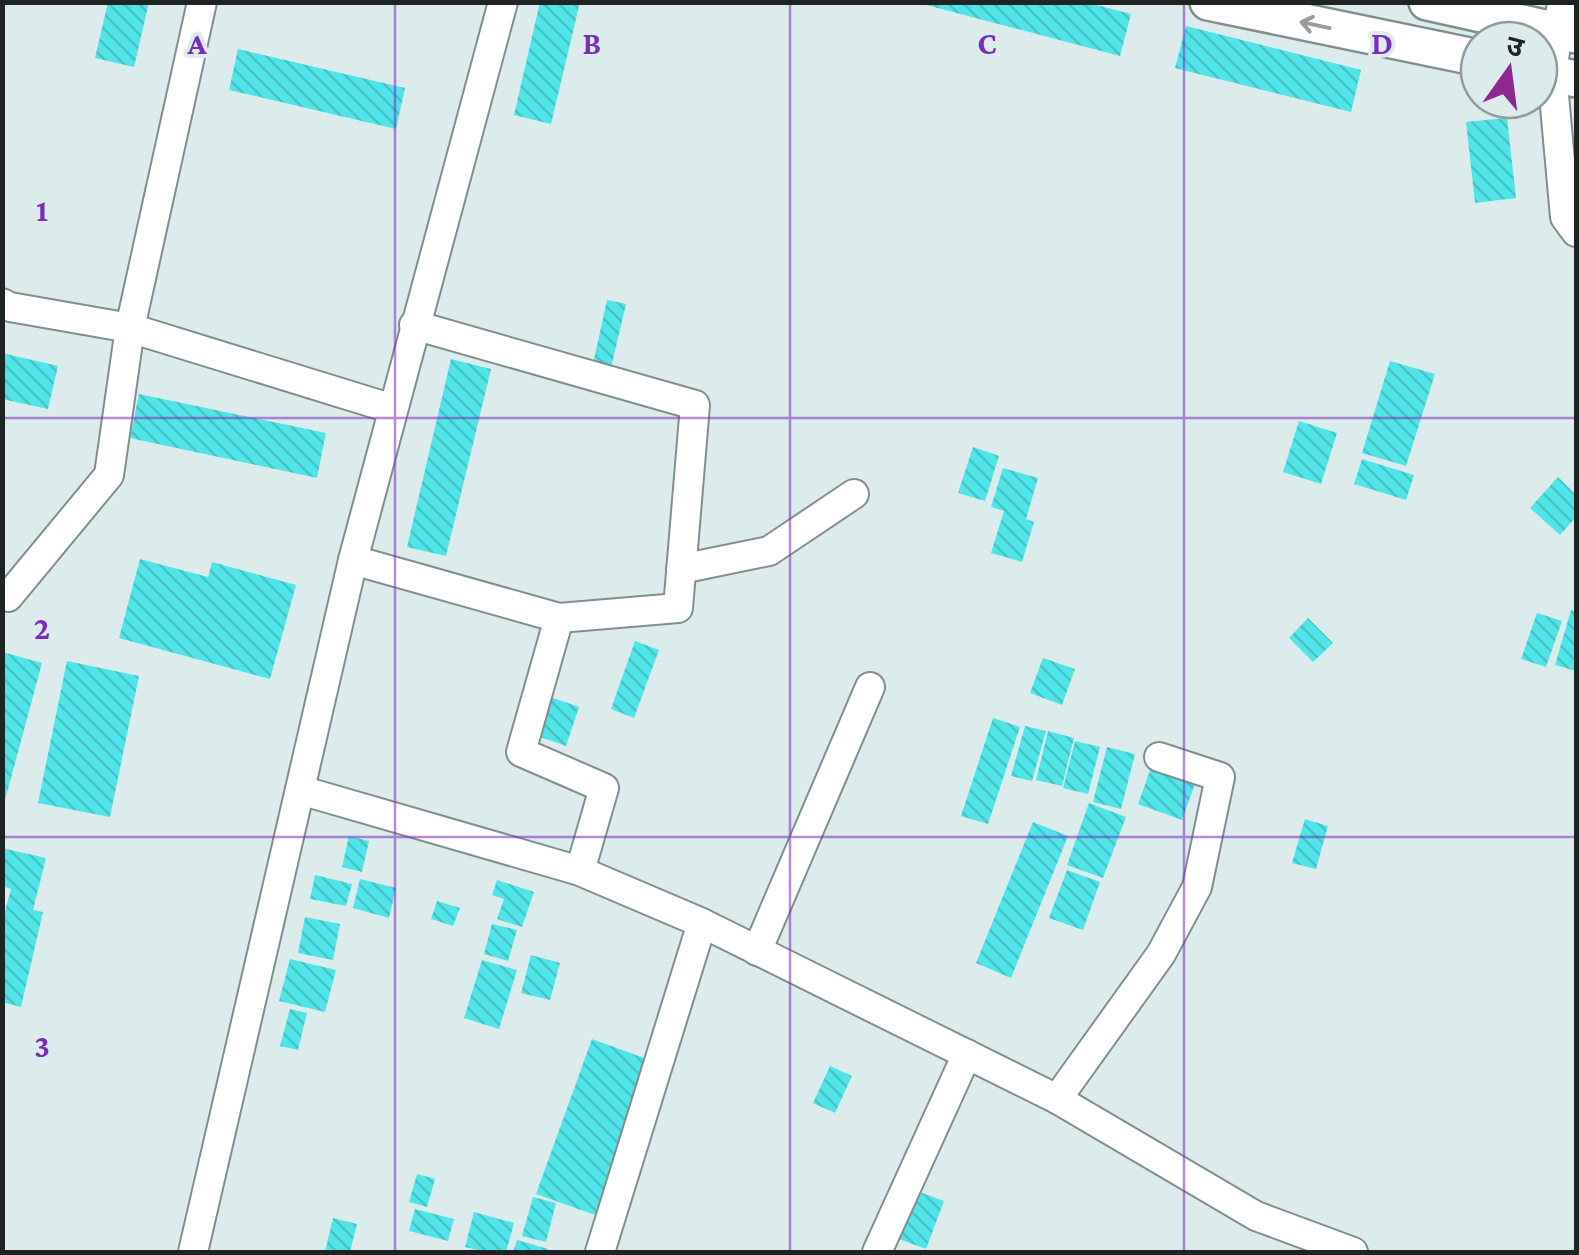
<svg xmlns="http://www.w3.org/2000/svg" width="1579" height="1255" viewBox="0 0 1579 1255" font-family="'Crimson Pro','Noto Sans Devanagari',serif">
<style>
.building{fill:url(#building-back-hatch)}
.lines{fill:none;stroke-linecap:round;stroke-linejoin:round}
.minor-casing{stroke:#808e8e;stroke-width:32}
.tertiary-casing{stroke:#808e8e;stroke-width:40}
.minor{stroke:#fff;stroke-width:28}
.tertiary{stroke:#fff;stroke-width:35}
.oneway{stroke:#9a9c9c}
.grid{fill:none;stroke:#7b2cbf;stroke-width:2.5;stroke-opacity:0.55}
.grid-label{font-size:32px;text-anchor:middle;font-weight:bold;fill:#7b2cbf;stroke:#dcecec;stroke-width:8;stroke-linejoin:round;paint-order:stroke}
</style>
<defs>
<pattern id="building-back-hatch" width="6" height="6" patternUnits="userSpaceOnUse" patternTransform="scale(2.5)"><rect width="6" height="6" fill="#50e5e9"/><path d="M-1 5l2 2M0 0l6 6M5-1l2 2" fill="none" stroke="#45c4c8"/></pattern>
</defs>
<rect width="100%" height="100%" fill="#dcecec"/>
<g class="building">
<path d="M108,2H149L134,67L95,58Z"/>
<path d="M540,2H580L551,124L514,115Z"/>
<path d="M915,2H1085L1131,14L1120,56Z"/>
<path d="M1186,26L1361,70L1351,112L1175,68Z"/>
<path d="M238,49L405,88L396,129L229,90Z"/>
<path d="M1507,118L1516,198L1475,203L1466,122Z"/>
<path d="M607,300L626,304L611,368L593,364Z"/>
<path d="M2,353L58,366L48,409L2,399Z"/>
<path d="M451,359L491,369L446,556L407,547Z"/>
<path d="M1390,361L1435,374L1406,466L1362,453Z"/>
<path d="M139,394L326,433L317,478L130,438Z"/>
<path d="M1299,421L1337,433L1321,484L1283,472Z"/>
<path d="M973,447L999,456L985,501L958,493Z"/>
<path d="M1362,459L1414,475L1406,500L1354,484Z"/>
<path d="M1003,468L1038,478L1026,519L1034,522L1022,562L991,553L1004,511L991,507Z"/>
<path d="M1558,477L1576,495V517L1560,535L1530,508Z"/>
<path d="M140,559L208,577L212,562L296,585L270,679L119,638Z"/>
<path d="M1571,610L1576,612V671L1555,665Z"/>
<path d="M1537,613L1562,621L1546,667L1521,659Z"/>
<path d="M1308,618L1333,643L1313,662L1289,638Z"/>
<path d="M635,641L659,650L634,718L611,709Z"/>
<path d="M2,652L42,663L4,804H2Z"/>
<path d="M1043,658L1075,669L1062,705L1030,693Z"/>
<path d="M67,661L139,676L110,817L38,803Z"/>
<path d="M542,694L579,707L566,746L529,733Z"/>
<path d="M993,718L1020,727L988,824L961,816Z"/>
<path d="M1025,726L1046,731L1032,781L1011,776Z"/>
<path d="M1048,731L1074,738L1062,786L1036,780Z"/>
<path d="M1075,741L1100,747L1088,794L1063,788Z"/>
<path d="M1107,747L1135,754L1121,809L1093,802Z"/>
<path d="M1152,765L1196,781L1182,820L1138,804Z"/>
<path d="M1089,803L1126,817L1103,878L1067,865Z"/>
<path d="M1305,819L1328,826L1316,869L1292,863Z"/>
<path d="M1033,822L1068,836L1011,978L976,963Z"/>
<path d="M349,836L369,841L362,872L342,867Z"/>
<path d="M2,848L46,858L33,910L43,912L21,1007L2,1002V922L11,889L2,886Z"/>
<path d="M1067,870L1100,882L1083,930L1049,918Z"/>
<path d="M315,875L352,884L346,906L310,899Z"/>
<path d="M360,879L396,888L389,918L353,908Z"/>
<path d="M497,880L534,892L522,927L497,919L504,899L492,895Z"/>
<path d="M437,901L460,908L453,926L431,919Z"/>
<path d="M305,917L340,924L333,960L298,953Z"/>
<path d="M492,924L517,930L508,961L484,954Z"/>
<path d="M531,955L560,963L550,1000L521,993Z"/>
<path d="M290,959L336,970L325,1012L279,1001Z"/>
<path d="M482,960L517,970L499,1029L464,1018Z"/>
<path d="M290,1009L307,1013L298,1050L280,1046Z"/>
<path d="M592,1039L655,1062L598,1216L536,1194Z"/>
<path d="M830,1066L852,1076L835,1113L813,1103Z"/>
<path d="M417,1174L435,1179L427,1207L409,1202Z"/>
<path d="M917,1191L944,1201L926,1249L899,1239Z"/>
<path d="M533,1197L556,1203L546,1242L522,1236Z"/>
<path d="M415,1209L454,1219L448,1241L409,1231Z"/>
<path d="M474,1212L514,1223L506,1252H485L465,1247Z"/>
<path d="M333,1218L357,1224L350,1252H325Z"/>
<path d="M517,1240L548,1249L547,1252H513Z"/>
</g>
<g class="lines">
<g class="minor-casing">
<g id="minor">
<path d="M1562,2L1552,73L1565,217L1576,232"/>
<path d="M2,303L10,307L130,328L393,409"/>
<path d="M353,560L559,618L678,608L695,405L414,325"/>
<path d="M681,569L769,551L854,494"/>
<path d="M2,594L8,597L109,475L130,328L202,2"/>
<path d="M559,618L521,752L604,788L580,871"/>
<path d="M300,790L580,871L702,923L1057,1099L1161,954L1197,887L1220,777L1159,757"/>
<path d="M757,951L870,687"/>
<path d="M1057,1099L1256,1216L1353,1252"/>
<path d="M193,1252L353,560L503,2"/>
<path d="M600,1252L702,923"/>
<path d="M877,1252L967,1054"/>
</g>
</g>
<g class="tertiary-casing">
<g id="tertiary">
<path d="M1208,2L1479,58"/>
<path d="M1427,2L1576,35"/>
<path d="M1539,71L1576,79"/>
</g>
</g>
<use href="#minor" class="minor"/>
<use href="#tertiary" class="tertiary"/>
</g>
<defs><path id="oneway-shaft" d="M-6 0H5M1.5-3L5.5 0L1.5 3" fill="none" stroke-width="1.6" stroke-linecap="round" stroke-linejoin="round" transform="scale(2.5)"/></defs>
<use class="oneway" href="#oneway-shaft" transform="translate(1315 25) rotate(-168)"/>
<path class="grid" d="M395,2V1252M790,2V1252M1184,2V1252M2,418H1576M2,837H1576"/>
<g class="grid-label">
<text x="197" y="54">A</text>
<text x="592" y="54">B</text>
<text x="987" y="54">C</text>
<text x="1382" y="54">D</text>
<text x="42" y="221">1</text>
<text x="42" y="639">2</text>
<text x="42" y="1057">3</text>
</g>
<rect width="1579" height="1255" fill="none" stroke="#1e2424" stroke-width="10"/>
<g transform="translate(1509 70) rotate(14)"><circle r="48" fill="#dcecec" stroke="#909c9c" stroke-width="2.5"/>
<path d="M0-8L18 38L0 25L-18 38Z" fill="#8c288f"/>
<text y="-15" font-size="28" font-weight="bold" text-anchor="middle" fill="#1e2424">उ</text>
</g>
</svg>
